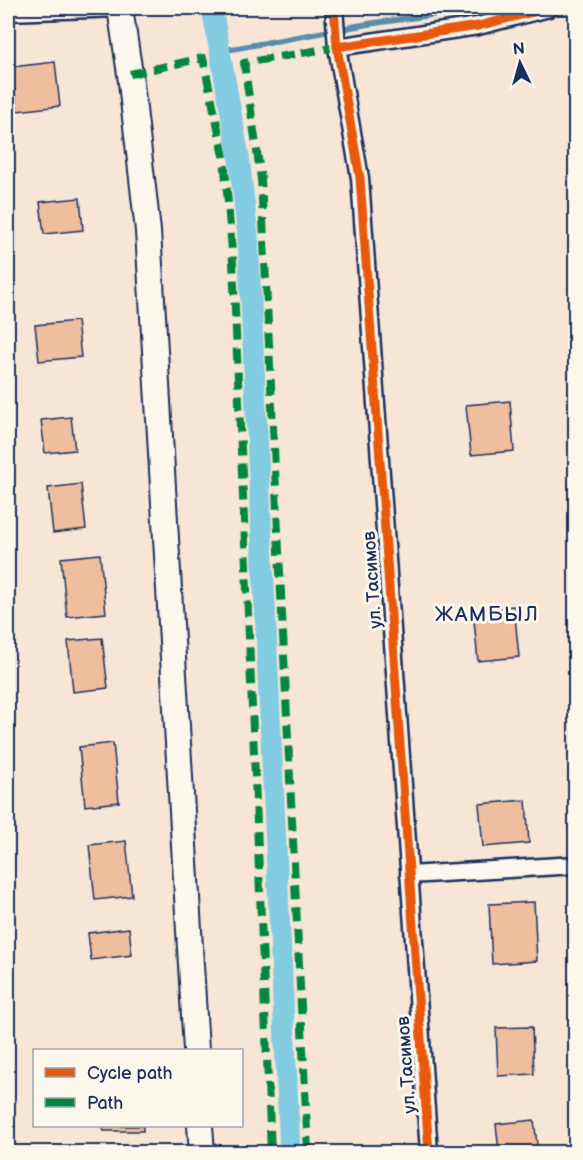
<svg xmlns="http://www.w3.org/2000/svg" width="583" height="1160" viewBox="0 0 583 1160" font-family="'Balsamiq Sans',sans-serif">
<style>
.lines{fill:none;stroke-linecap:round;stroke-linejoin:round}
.stream{stroke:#588dad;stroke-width:6}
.canal{stroke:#81cce1;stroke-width:21}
.building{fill:#eebe9e;stroke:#1b2f5e;stroke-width:1.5}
.street-casing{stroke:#1b2f5e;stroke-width:21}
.secondary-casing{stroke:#1b2f5e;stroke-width:28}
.street{stroke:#fbf7ec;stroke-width:16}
.secondary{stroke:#fbf7ec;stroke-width:24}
.quiet{stroke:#00873e;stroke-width:8;stroke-dasharray:15 8;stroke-linecap:butt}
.cycleway-casing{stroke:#fbf7ec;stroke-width:13}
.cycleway{stroke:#e8590c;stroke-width:9}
.labels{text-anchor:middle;stroke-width:6;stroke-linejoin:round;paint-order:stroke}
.street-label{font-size:18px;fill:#1b2f5e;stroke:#fbf7ec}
.quarter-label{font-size:21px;letter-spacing:1.5px;fill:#1b2f5e;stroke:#fbf7ec}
</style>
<rect width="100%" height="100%" fill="#f7e6d5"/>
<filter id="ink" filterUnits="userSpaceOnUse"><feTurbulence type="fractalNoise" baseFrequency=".0167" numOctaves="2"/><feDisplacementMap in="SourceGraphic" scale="12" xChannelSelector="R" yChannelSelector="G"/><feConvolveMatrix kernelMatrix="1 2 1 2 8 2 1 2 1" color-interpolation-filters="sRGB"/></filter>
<g filter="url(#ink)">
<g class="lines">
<g class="stream">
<path d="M221,51L368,24L480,8"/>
<path d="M8,1145L18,1152"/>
</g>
<path class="canal" d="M212,8L239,157L248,237L290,1152"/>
</g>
<g class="building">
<path d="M55,62L60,106L17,111L12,67Z"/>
<path d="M80,198L83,230L44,234L40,202Z"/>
<path d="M77,321L81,357L39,361L35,325Z"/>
<path d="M510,401L514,451L471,455L466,405Z"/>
<path d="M71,417L75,450L45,453L41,420Z"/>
<path d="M81,484L86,529L53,533L48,488Z"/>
<path d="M100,554L106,613L67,617L61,558Z"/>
<path d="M514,606L519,657L478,661L473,610Z"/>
<path d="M102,638L108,688L73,692L68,641Z"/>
<path d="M113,743L119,802L85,806L79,747Z"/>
<path d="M526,800L529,843L483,847L479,804Z"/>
<path d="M126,841L132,896L95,900L89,845Z"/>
<path d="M534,902L537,961L492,964L489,904Z"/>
<path d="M129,928L132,955L91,960L88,933Z"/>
<path d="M532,1027L534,1074L498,1076L496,1028Z"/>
<path d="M534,1120L538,1152H499L496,1124Z"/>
<rect x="103" y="1126" width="40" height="5"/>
</g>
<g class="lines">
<g class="street-casing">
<g id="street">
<path d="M334,8L337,47L360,178L429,1152"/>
<path d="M8,12L120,8"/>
<path d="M337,47L478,26L549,8"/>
<path d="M409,875L576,865"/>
</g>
</g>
<g class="secondary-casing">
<g id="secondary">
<path d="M120,8L130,74L148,231L196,1050"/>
<path d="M200,1126L202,1152"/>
</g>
</g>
<use href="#street" class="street"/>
<use href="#secondary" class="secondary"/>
<g class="quiet">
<path d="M130,74L203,58L224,157L233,262L271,1152"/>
<path d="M308,1152L261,179L244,63L337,47"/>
</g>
<g class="cycleway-casing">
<g id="cycleway">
<path d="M334,8L337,47L360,178L429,1152"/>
<path d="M337,47L478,26L549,8"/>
</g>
</g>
<use href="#cycleway" class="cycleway"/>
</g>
</g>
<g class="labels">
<g class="street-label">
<text transform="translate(372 580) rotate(-94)" y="6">ул. Тасимов</text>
<text transform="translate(406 1065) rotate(-94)" y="6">ул. Тасимов</text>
</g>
<g class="quarter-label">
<text x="487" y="621">ЖАМБЫЛ</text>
</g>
</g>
<rect width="583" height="1160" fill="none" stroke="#fbf7ec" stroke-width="30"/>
<rect x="15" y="15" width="553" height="1130" fill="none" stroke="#1b2f5e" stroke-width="2" filter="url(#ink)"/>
<rect x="33" y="1049" width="210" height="78" fill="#fbf7ec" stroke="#a1a7b3" stroke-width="1.5"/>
<rect x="45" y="1068" width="30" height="9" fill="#e8590c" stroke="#a1a7b3" stroke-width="1.5"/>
<text x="87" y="1079" font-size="18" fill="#1b2f5e">Cycle path</text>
<rect x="45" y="1098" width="30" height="9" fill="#00873e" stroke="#a1a7b3" stroke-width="1.5"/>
<text x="87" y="1109" font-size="18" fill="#1b2f5e">Path</text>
<g transform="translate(520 63) rotate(355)" stroke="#fbf7ec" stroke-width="4.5" paint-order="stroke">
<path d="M0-4.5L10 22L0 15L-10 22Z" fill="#1b2f5e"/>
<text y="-9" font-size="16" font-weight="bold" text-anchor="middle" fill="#1b2f5e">N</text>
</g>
</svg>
